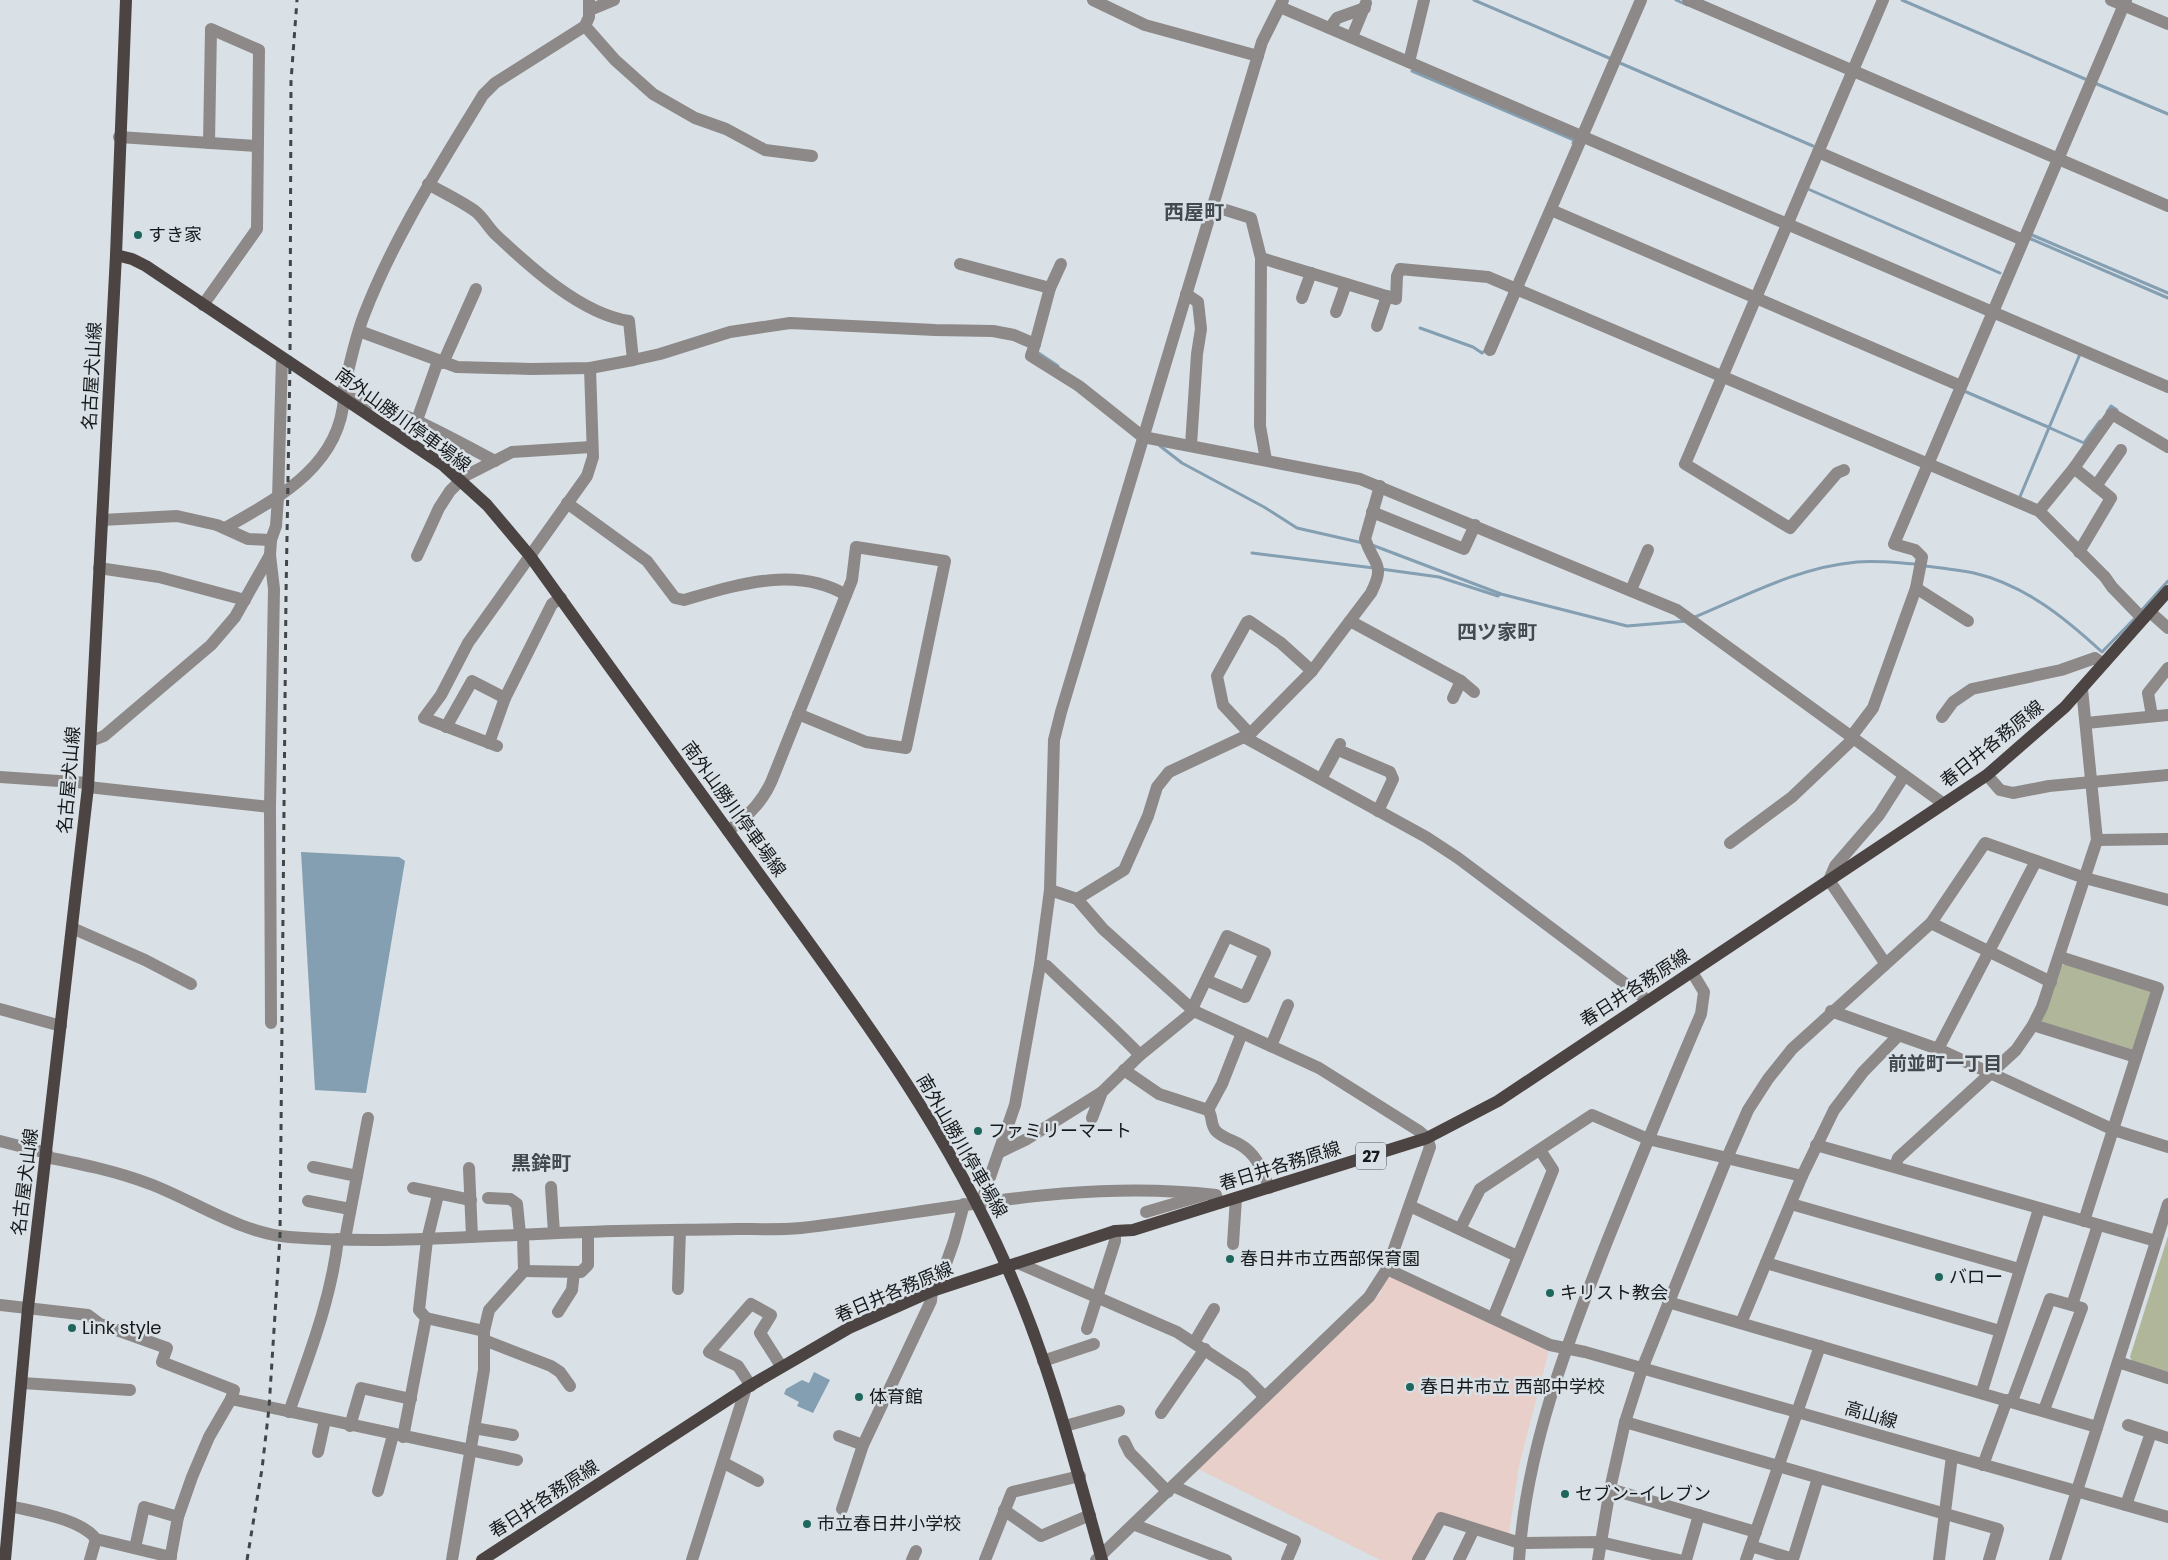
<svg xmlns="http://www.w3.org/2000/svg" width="2168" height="1560" viewBox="0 0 2168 1560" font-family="Poppins,'Noto Sans JP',sans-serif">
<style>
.education{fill:#e9cfca}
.green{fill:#afb69a}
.water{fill:#849eb2}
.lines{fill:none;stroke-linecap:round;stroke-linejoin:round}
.stream{stroke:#849eb2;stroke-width:3}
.minor{stroke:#8d8988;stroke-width:12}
.major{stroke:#4b4442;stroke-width:12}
.rail{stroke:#424649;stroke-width:3;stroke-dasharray:6 6;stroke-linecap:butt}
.poi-dot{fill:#1f675c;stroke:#d9e1e7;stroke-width:2}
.labels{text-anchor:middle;stroke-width:5;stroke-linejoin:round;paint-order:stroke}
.shield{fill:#d9e1e7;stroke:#515659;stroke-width:1}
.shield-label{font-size:16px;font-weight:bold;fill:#171a1c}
.poi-label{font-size:18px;fill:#171a1c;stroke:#d9e1e7;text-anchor:start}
.street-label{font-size:18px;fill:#171a1c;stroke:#d9e1e7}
.neighbourhood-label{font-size:19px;font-weight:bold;fill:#444b50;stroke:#d9e1e7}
.quarter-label{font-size:20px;font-weight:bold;fill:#444b50;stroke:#d9e1e7}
</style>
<rect width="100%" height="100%" fill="#d9e1e7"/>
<path class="education" d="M1393,1277L1547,1350L1548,1354L1519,1466L1509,1534L1439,1514L1414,1560H1380L1196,1468L1382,1292L1379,1290L1386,1278Z"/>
<g class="green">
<path d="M2066,964L2150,990L2151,993L2134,1049L2130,1051L2044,1024L2041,1020L2061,966Z"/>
<path d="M2168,1236V1372L2132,1361L2130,1357Z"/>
</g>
<g class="water">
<path d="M301,852L399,857L405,861L366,1093L315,1090Z"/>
<path d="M814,1372L830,1380L813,1413L797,1406L799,1402L784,1394L786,1389L802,1380L809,1383Z"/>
</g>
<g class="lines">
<g class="stream">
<path d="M1474,0L1609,58"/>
<path d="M1676,0L1687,5"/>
<path d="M1902,0L2085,79"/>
<path d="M1620,63L1813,146"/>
<path d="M1412,71L1574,140L1573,143"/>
<path d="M2097,84L2168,114"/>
<path d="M1808,189L2000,273"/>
<path d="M2032,235L2168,293"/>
<path d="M2031,239L2168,298"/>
<path d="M1420,328L1473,347L1482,353L1486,350"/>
<path d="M1037,352L1058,366"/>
<path d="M1964,391L2048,427"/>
<path d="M2107,412L2111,406L2117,410"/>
<path d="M2050,428L2084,443L2100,421"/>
<path d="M1160,446L1182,463L1264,507L1297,528L1363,543"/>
<path d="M2019,499L2080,354"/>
<path d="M1372,545L1501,594L1627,626L1687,621"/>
<path d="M1252,553L1374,568"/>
<path d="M1925,566C1941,568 1958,570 1974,573C2025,585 2065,618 2102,652L2136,617"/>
<path d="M1381,569L1439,577L1498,596L1500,594"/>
<path d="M2140,612L2168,581"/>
<path d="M1695,617C1748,595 1799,567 1857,562C1877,560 1899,563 1918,564"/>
</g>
<g class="minor">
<path d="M1093,0L1145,25L1258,56"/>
<path d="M1688,0L2168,206"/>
<path d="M2111,0L2168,24"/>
<path d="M1280,7L2168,387"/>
<path d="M590,10L614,0"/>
<path d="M585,26L615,60L653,94L695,118L726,129L765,150L812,156"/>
<path d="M1330,28L1337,18L1365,8"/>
<path d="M1352,37L1366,3"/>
<path d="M1409,62L1424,0"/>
<path d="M119,137L257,146"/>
<path d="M1818,152L2023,240"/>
<path d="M428,184C444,193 461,201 475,211C483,217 488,227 495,234C529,266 581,314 629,321L633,360"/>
<path d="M1213,206L1251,218L1261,258L1260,426L1266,460"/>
<path d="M1551,210L1961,386"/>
<path d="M1261,258L1396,299L1397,276L1400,269L1488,277L2039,511L2105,577L2112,587L2143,619"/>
<path d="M960,264L1050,288"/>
<path d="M1186,294L1198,302L1201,329L1197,354L1191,445"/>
<path d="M1302,298L1311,273"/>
<path d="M203,305L257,229L259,50L211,29L209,143"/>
<path d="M1336,312L1346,284"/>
<path d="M1377,326L1387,296"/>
<path d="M359,331L457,367L532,369L590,368L633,360L660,354L730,332L790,323L935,330L993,331L1014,335L1035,344L1031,356L1079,386L1143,437L1360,479L1677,610L1944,804"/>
<path d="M1035,344L1050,288L1061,264"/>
<path d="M1490,350L1641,0"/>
<path d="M443,363L476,289"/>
<path d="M342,396C349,369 354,341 364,315C394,237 440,166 483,95L495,83L585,26L589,17V0"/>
<path d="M417,420L438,361"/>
<path d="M2074,468L2111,498L2079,552"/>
<path d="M1844,470L1837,473L1790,528L1685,464L1883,0"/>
<path d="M2096,486L2121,450"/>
<path d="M567,503L647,561L675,598L684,600C736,585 796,565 846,595"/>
<path d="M2039,511L2074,468L2112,414L2168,447"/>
<path d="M1372,512L1464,549L1475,525"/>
<path d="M102,520L177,516L217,525L248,539L271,540"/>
<path d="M225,528C278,498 340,466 344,397C399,407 447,436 495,461"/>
<path d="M417,556L439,508L450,491L465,476L512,452L591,447"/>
<path d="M99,568L159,577L245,600"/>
<path d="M1916,588L1968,621"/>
<path d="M1631,590L1648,550"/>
<path d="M2150,612L2168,628"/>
<path d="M1350,621L1461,681L1474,692"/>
<path d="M1453,698L1461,681"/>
<path d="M2152,716L2148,693L2168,668"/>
<path d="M1942,717L1953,702L1972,689L2061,670L2095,658L2103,664"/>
<path d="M2086,723L2168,715"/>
<path d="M446,727L472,681L505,698"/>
<path d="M1250,734L1223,705L1217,676L1247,622L1249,621L1281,643L1312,671"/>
<path d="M1244,737L1426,837L1458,858L1647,1000"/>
<path d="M1851,737L1873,708L1878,694L1916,588L1922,557L1915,550L1894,544L2126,0"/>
<path d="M91,741L104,736L211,645L235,617L270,555"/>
<path d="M489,743L505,698L552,604L561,598"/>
<path d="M497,746L424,718L441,695L468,643L587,476L593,457L590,368"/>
<path d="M1343,752L1390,772L1393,779L1378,811"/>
<path d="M1987,775L2000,790L2013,793L2049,786L2168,775"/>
<path d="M0,777L88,783"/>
<path d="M1321,779L1340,744"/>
<path d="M88,787L270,807"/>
<path d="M728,831C749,815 765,800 774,775L852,580L856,547L945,561L906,748L866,742L798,714"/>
<path d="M2097,840L2168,839"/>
<path d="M1730,843L1792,797L1853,739"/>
<path d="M1050,890L1077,899L1103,929L1194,1011L1319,1068L1419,1131L1427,1138L1430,1147L1387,1269L1369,1297L1096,1560"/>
<path d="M1077,899L1124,870L1148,816L1157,787L1169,772L1250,734L1312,671L1371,593C1386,563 1374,566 1365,539L1380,486"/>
<path d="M1931,923L2051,982"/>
<path d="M72,928L145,960L191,984"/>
<path d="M2060,957L2158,988L2084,1221"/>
<path d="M1885,963L1829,880L1835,866L1879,815L1904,776"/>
<path d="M1040,965L1047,966C1078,996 1110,1024 1140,1055"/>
<path d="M0,1009L61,1026"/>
<path d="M1192,1009L1227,936L1265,953L1245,997L1206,980"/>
<path d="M1831,1011L1938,1049L2114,1130L2168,1147"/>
<path d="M271,1023L270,807L274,589L270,555L271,540L276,526L278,498L282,358"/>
<path d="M2033,1025L2136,1057"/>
<path d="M1242,1033L1222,1084L1208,1110C1213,1116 1210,1125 1216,1131C1221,1137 1232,1140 1239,1144C1257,1154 1262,1170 1269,1188"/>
<path d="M1271,1046L1288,1005"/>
<path d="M1938,1049L2036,861"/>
<path d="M1124,1070L1159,1094L1208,1110"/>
<path d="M1092,1118L1102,1092L1140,1055L1194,1011"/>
<path d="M0,1141L47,1153"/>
<path d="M1816,1145L2156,1241"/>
<path d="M1000,1152L1027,1139L1102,1092"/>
<path d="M46,1157C81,1164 116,1171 150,1184C195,1201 240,1233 289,1237C388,1245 488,1235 587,1232C636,1230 686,1230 736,1229C757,1229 780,1230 801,1228C940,1212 1076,1178 1216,1195L1219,1203"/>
<path d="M313,1167L357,1176"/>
<path d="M1895,1167L1898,1158L2016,1050L2033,1025L2042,1007L2097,840L2082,689"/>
<path d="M469,1168L472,1237"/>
<path d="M551,1187L554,1233"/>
<path d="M413,1188L471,1200"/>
<path d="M488,1198L510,1199L517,1204L520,1234"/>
<path d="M308,1201L350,1209"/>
<path d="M981,1203L1015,1105L1040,965L1050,890L1054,740L1061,712L1262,42L1283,0"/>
<path d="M1791,1204L2019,1269"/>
<path d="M1410,1206L1517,1256"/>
<path d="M1146,1212L1204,1195"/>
<path d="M1460,1229L1480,1189L1592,1115L1648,1139L1802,1176"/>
<path d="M345,1239L368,1118"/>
<path d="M1233,1244L1236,1198"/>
<path d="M1018,1263L1177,1332L1244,1376L1265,1397"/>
<path d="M1766,1263L2000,1331"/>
<path d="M1387,1269L1550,1345L1585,1352L2168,1517"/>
<path d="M524,1271L581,1272L588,1265V1232"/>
<path d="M678,1289L680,1230"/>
<path d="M937,1289L954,1241L964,1204"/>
<path d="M1668,1302L2097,1427"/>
<path d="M0,1305L88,1315L100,1324L167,1348L162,1362L234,1390L231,1399L209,1437L192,1477L178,1517L170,1560"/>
<path d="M2072,1305L2098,1225"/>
<path d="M558,1312L572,1290L574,1272"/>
<path d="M426,1318L484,1331"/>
<path d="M1493,1318L1553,1170L1540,1150"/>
<path d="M1741,1323L1802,1176L1834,1110L1863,1072L1898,1036"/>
<path d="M1087,1329L1115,1241V1231"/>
<path d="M484,1340L551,1366L560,1372L570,1386"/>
<path d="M1195,1341L1214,1309"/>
<path d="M1043,1361L1094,1344"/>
<path d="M2118,1362L2168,1378"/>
<path d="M22,1383L130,1390"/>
<path d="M751,1386L738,1366L709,1352L751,1304L771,1315L760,1333L781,1366"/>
<path d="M1982,1391L2039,1209"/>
<path d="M231,1399L517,1460"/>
<path d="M2012,1401L2050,1299L2082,1308L2044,1410"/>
<path d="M289,1412C309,1355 331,1300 338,1239"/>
<path d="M1161,1413L1205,1349"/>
<path d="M1625,1422L1998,1529L1989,1560"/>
<path d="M2128,1425L2168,1438"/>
<path d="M350,1426L361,1388L411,1399"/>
<path d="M1065,1426L1119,1411"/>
<path d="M474,1428L513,1435"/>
<path d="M839,1436L863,1445"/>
<path d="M403,1437L426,1318L419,1310L427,1240L438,1195"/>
<path d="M1124,1441L1130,1453L1168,1492"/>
<path d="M318,1452L325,1420"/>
<path d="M724,1463L758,1481"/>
<path d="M1983,1465L2007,1400"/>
<path d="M1173,1486L1295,1541L1287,1560"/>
<path d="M1610,1489L1756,1532"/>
<path d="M378,1491L393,1435"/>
<path d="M2126,1505L2151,1433"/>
<path d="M10,1506C35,1512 81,1519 96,1539L171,1557"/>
<path d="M842,1509L863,1445L931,1301L932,1291"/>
<path d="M1004,1510L1041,1536L1090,1515"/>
<path d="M1135,1525L1226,1560"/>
<path d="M1751,1546L1793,1559L1818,1478"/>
<path d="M135,1548L144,1507L178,1517"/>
<path d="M90,1560L96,1539"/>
<path d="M452,1560L484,1370V1331L489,1310L524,1271L523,1234"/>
<path d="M692,1560L746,1388"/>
<path d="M912,1560L916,1551"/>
<path d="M985,1560L1012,1492L1080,1476"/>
<path d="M1418,1560L1441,1518L1520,1543L1600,1542L1679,1560"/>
<path d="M1459,1560L1474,1529"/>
<path d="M1519,1560C1526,1450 1566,1346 1606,1244C1637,1167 1668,1090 1701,1014L1704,992L1692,972"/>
<path d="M1598,1560L1610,1489L1625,1422L1642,1369L1727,1158L1748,1110L1768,1079L1792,1049L1931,923L1985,843L2085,878L2168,900"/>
<path d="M1686,1560L1699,1515"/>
<path d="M1746,1560L1820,1346"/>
<path d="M1939,1560L1952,1456"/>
<path d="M2055,1560L2168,1204"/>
</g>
<g class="major">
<path d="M116,255L132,259L146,266L443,465L487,505L530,556C610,667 689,778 770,889C857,1009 946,1128 1006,1265C1049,1360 1074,1460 1102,1560"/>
<path d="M5,1560L28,1308L88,787L116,255L126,0"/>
<path d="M482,1560L746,1388L849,1328L932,1291L1115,1231L1133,1230L1427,1138L1498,1101L1987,775L2065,707L2168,591"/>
</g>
<path class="rail" d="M247,1560L262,1469L269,1408L280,1236L286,595L290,363L291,81L297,0"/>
</g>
<g class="poi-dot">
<circle cx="138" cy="235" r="5"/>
<circle cx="978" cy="1131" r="5"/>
<circle cx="1230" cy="1259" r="5"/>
<circle cx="1939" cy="1277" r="5"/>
<circle cx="1550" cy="1293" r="5"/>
<circle cx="72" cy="1328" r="5"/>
<circle cx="1410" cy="1387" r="5"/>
<circle cx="859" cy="1397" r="5"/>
<circle cx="1565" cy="1494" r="5"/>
<circle cx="807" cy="1524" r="5"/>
</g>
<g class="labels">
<rect class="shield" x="1356" y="1142.5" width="30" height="27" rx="4"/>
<g class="shield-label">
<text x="1371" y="1162">27</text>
</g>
<g class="poi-label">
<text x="148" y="241">すき家</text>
<text x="988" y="1137">ファミリーマート</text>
<text x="1240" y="1265">春日井市立西部保育園</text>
<text x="1949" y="1283">バロー</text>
<text x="1560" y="1299">キリスト教会</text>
<text x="82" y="1334">Link style</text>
<text x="1420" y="1393">春日井市立 西部中学校</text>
<text x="869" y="1403">体育館</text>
<text x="1575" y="1500">セブン-イレブン</text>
<text x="817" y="1530">市立春日井小学校</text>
</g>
<g class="street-label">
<text transform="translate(92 376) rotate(-87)" y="6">名古屋犬山線</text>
<text transform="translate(403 420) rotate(36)" y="6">南外山勝川停車場線</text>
<text transform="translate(1992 744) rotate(-39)" y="6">春日井各務原線</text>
<text transform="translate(69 780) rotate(-85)" y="6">名古屋犬山線</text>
<text transform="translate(734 809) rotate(54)" y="6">南外山勝川停車場線</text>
<text transform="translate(1635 988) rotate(-33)" y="6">春日井各務原線</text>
<text transform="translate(962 1146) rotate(60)" y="6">南外山勝川停車場線</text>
<text transform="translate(1280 1166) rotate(-17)" y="6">春日井各務原線</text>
<text transform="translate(25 1182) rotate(-83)" y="6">名古屋犬山線</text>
<text transform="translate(894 1292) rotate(-23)" y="6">春日井各務原線</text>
<text transform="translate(1871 1415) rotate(16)" y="6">高山線</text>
<text transform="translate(544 1499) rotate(-33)" y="6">春日井各務原線</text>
</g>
<g class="neighbourhood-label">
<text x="1945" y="1070">前並町一丁目</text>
</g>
<g class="quarter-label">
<text x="1194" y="219">西屋町</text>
<text x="1497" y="639">四ツ家町</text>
<text x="541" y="1170">黒鉾町</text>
</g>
</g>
</svg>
